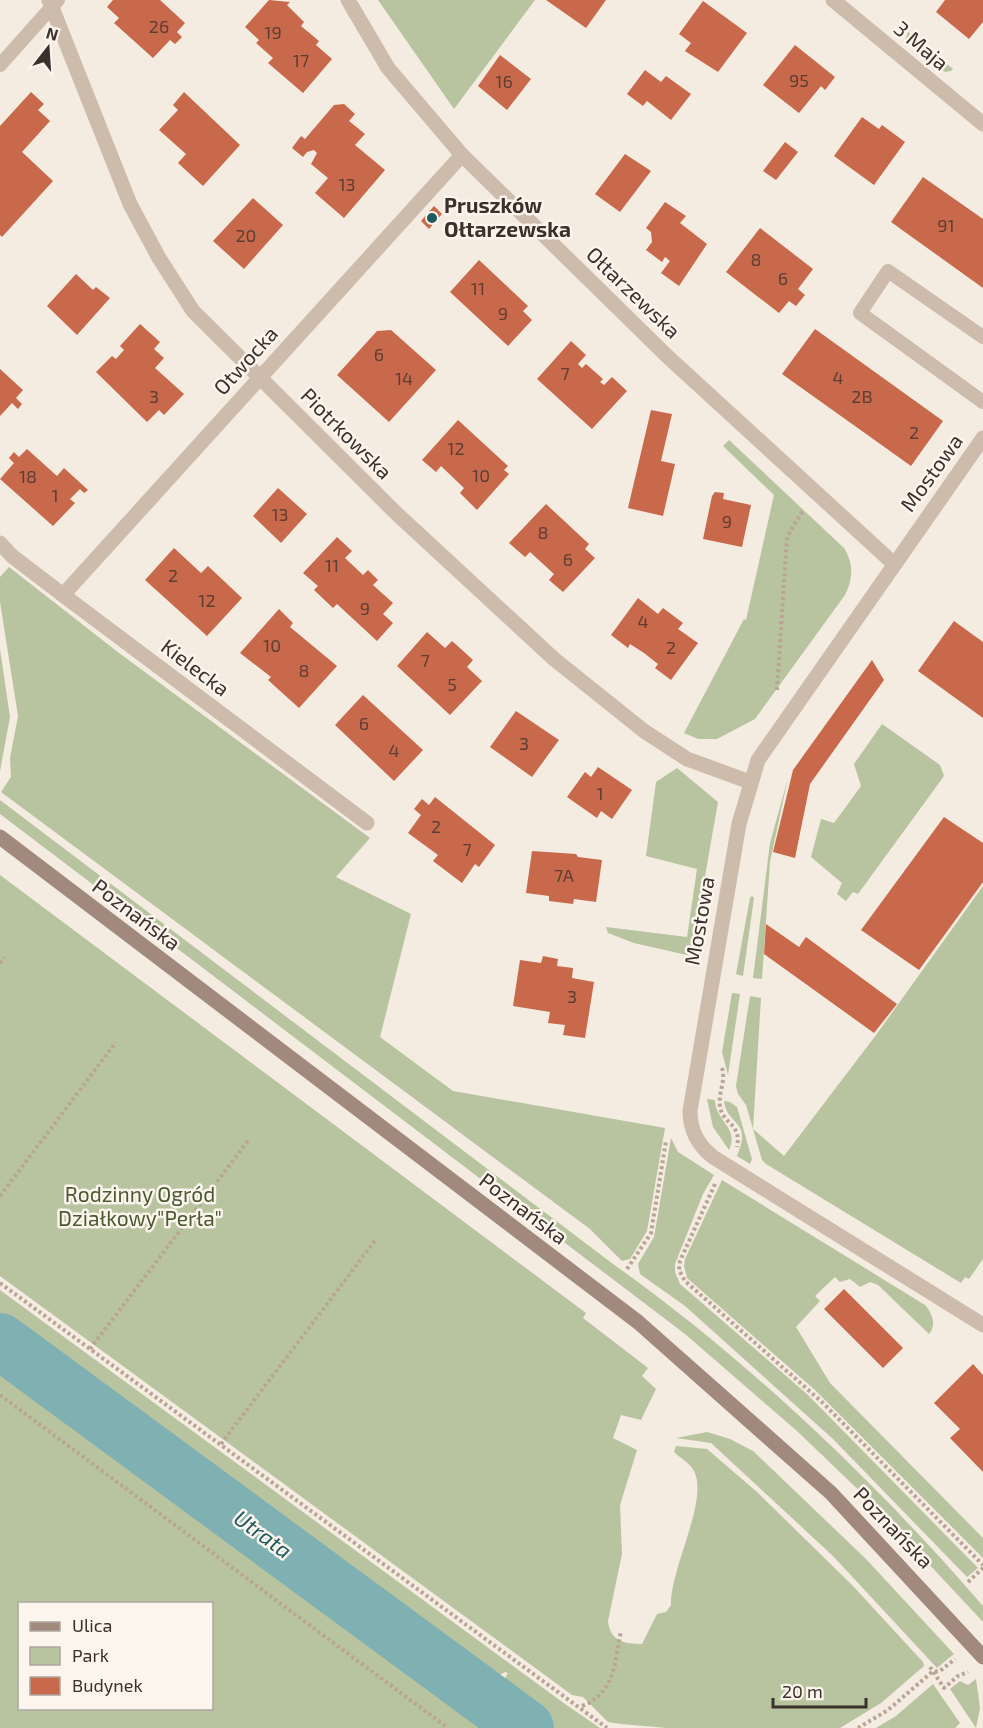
<svg xmlns="http://www.w3.org/2000/svg" width="983" height="1728" viewBox="0 0 983 1728" font-family="'Exo 2',sans-serif">
<style>
.green{fill:#b8c4a0;fill-rule:evenodd}
.lines{fill:none;stroke-linecap:round;stroke-linejoin:round}
.river{stroke:#7fb0b2;stroke-width:56}
.building{fill:#c8694b}
.path{stroke:#b9a596;stroke-width:4;stroke-dasharray:3 3;stroke-linecap:butt}
.service{stroke:#cdbbac;stroke-width:14}
.minor{stroke:#cdbbac;stroke-width:15}
.tertiary{stroke:#cdbbac;stroke-width:15}
.secondary{stroke:#a18a7d;stroke-width:15}
.poi-dot{fill:#1f5a5e;stroke:#fbf5ee;stroke-width:2}
.labels{text-anchor:middle;stroke-width:5;stroke-linejoin:round;paint-order:stroke}
.number-label{font-size:18px;fill:#5e3e33}
.street-label{font-size:21px;fill:#3b302b;stroke:#fbf5ee}
.poi-label{font-size:21px;font-weight:bold;fill:#3b302b;stroke:#fbf5ee;text-anchor:start}
.park-label{font-size:21px;fill:#4a5a2e;stroke:#fbf5ee}
.water-label{font-size:22px;font-style:italic;fill:#1f5a5e;stroke:#fbf5ee}
</style>
<rect width="100%" height="100%" fill="#f4ebe1"/>
<g class="green">
<path d="M378,0H535L454,109Z"/>
<path d="M908,32L953,69L951,71L945,72L905,40Z"/>
<path d="M729,440L844,548C854,564 853,579 845,595L755,719L717,739H698L684,733L744,619L746,620L774,495L723,446Z"/>
<path d="M9,567L119,653L370,838L336,877L411,914L380,1037L453,1091L665,1128L647,1231L630,1259L622,1261L590,1229L1,792L11,777L10,758L18,716L0,602V577Z"/>
<path d="M0,649L10,717L0,771Z"/>
<path d="M882,724L940,765L944,776L858,894L853,892L846,901L837,894L842,883L811,857L821,819L834,823L861,786L854,764Z"/>
<path d="M677,768L718,802L691,956L634,943L608,933L606,927L687,937L697,869L646,856L656,782Z"/>
<path d="M788,778L770,862L762,979L753,978L770,843Z"/>
<path d="M0,800L613,1264C747,1359 876,1482 983,1606V1622L871,1502L797,1431L685,1334L0,814Z"/>
<path d="M0,875L586,1313L583,1318L648,1368L642,1376L656,1389L641,1420L621,1415L613,1438L637,1450L620,1505L622,1554L608,1621C610,1641 624,1644 642,1644L657,1614L666,1612L671,1605C670,1569 709,1500 694,1471C691,1464 680,1458 674,1452L676,1446L707,1449L757,1492L853,1586L923,1662L924,1666L881,1703L840,1728H667L621,1724L608,1722L583,1697L572,1695L0,1276Z"/>
<path d="M983,886V1259L969,1279L965,1277L961,1283L766,1164L762,1160L746,1105L738,1094L736,1086L750,996L761,998L753,1129L784,1156L876,1035Z"/>
<path d="M752,896L754,898L743,976L736,974L750,898Z"/>
<path d="M732,993L740,994L728,1075L722,1052Z"/>
<path d="M707,1099L715,1100C715,1121 740,1128 729,1150L713,1127Z"/>
<path d="M724,1101L730,1102L737,1107L752,1159L750,1164L737,1156C753,1120 727,1126 724,1101Z"/>
<path d="M671,1138L678,1152L714,1175L703,1194L675,1264V1272L680,1284L808,1395L978,1568L967,1577L833,1439L685,1306L640,1274L638,1264L654,1237Z"/>
<path d="M722,1180L925,1305C932,1313 937,1325 929,1334L878,1285L870,1282L860,1287L850,1279L840,1282L835,1277L815,1296L820,1301L796,1327L830,1383L983,1538V1558L815,1390L687,1278L684,1266L685,1259Z"/>
<path d="M0,1290L565,1704L600,1728H548L513,1702L506,1691L504,1680L508,1673L505,1672L493,1679L470,1672L0,1328Z"/>
<path d="M0,1356L505,1728H0ZM20,1604H212V1708H20Z"/>
<path d="M707,1432L730,1439L753,1451L866,1559L954,1654L937,1668L833,1556L711,1443L676,1438Z"/>
<path d="M976,1679L980,1708L976,1728L950,1689L960,1681L968,1685Z"/>
<path d="M933,1684L960,1723L955,1728H876L896,1716Z"/>
</g>
<g class="lines">
<path class="river" d="M0,1341L526,1728"/>
</g>
<g class="building">
<path d="M113,0H160L185,23L177,32L182,37L175,44L170,40L153,58L114,23L119,18L107,7Z"/>
<path d="M269,0L290,2L287,5L304,22L301,26L319,41L316,45L332,59L303,93L268,63L273,58L256,43L259,40L245,27Z"/>
<path d="M546,0H606L586,28Z"/>
<path d="M945,0H983V22L969,39L936,12Z"/>
<path d="M703,1L747,33L718,72L685,51L691,43L679,34Z"/>
<path d="M795,45L835,77L825,90L821,86L799,113L763,85Z"/>
<path d="M500,55L531,79L507,110L478,86Z"/>
<path d="M645,70L661,82L666,76L691,94L671,120L647,101L643,106L627,94Z"/>
<path d="M31,92L44,104L38,110L50,121L22,152L53,181L2,237L0,235V126Z"/>
<path d="M184,92L240,145L203,186L178,163L186,154L159,130L178,110L173,105Z"/>
<path d="M344,104L355,114L349,121L365,134L355,145L385,170L344,218L315,193L328,178L311,164L317,153L314,150L307,152L303,157L292,148L301,136L305,139L334,105Z"/>
<path d="M862,117L879,129L882,125L905,142L874,185L834,156Z"/>
<path d="M785,142L798,152L776,180L763,171Z"/>
<path d="M625,154L651,171L620,212L595,194Z"/>
<path d="M923,177L983,219V288L891,222Z"/>
<path d="M253,198L283,225L244,269L213,241Z"/>
<path d="M665,202L686,216L680,223L707,244L679,286L661,273L670,261L665,257L662,262L646,250L652,242L651,232L646,228Z"/>
<path d="M434,206L442,214L429,229L421,221Z"/>
<path d="M760,228L813,269L798,289L805,295L796,306L789,301L779,313L726,272Z"/>
<path d="M479,260L528,306L523,311L532,320L508,346L450,292Z"/>
<path d="M76,274L93,290L96,287L110,298L77,335L47,306Z"/>
<path d="M140,324L160,342L154,349L164,358L155,368L184,394L164,415L159,410L147,422L96,372L112,356L116,359L124,350L120,346Z"/>
<path d="M815,329L943,421L911,466L782,374Z"/>
<path d="M391,330L436,370L389,422L337,375L377,331Z"/>
<path d="M571,341L586,355L578,364L582,368L586,364L603,379L600,382L604,385L612,377L627,391L592,429L537,379Z"/>
<path d="M0,369L23,390L16,398L22,404L18,409L12,403L0,416Z"/>
<path d="M651,410L672,414L661,461L675,464L663,516L628,508Z"/>
<path d="M458,420L508,466L504,470L509,474L477,510L460,493L464,488L441,466L436,472L422,460Z"/>
<path d="M27,449L57,476L64,468L88,490L84,493L80,489L70,499L75,503L53,526L0,479L14,463L9,458L14,452L19,457Z"/>
<path d="M278,488L307,514L281,543L253,516Z"/>
<path d="M715,492L724,493L723,499L751,505L742,547L703,539L712,496Z"/>
<path d="M546,504L589,544L585,549L595,558L563,592L549,580L554,574L530,552L525,557L509,543Z"/>
<path d="M337,537L352,551L345,558L363,575L368,570L378,580L373,585L393,603L383,614L393,623L377,641L337,604L333,608L314,590L318,586L303,573Z"/>
<path d="M174,548L201,573L208,566L242,598L207,636L145,580Z"/>
<path d="M638,598L658,614L663,608L683,623L678,629L698,643L671,680L655,668L658,664L644,653L630,644L628,648L611,635Z"/>
<path d="M279,609L293,623L290,627L337,666L299,708L268,680L271,677L240,653Z"/>
<path d="M954,621L983,642V718L918,671Z"/>
<path d="M427,632L445,648L452,641L461,649L473,660L467,667L482,681L450,715L397,666Z"/>
<path d="M872,660L884,680L810,784L795,858L773,852L793,770Z"/>
<path d="M363,695L423,750L394,781L335,725Z"/>
<path d="M516,711L559,740L532,777L490,747Z"/>
<path d="M598,767L632,790L612,819L601,811L597,818L567,797L585,772L591,777Z"/>
<path d="M435,797L495,845L479,867L475,864L462,883L433,861L438,855L408,833L421,815L414,809L422,799L429,805Z"/>
<path d="M944,817L983,843V882L919,970L861,930Z"/>
<path d="M532,851L576,854L578,857L602,860L596,902L574,899L573,904L549,901V896L526,893Z"/>
<path d="M766,924L799,947L806,937L897,1004L874,1033L764,954Z"/>
<path d="M543,956L558,959L557,966L573,968L572,978L594,982L585,1038L563,1035L565,1025L548,1023L550,1012L513,1006L520,960L541,963Z"/>
<path d="M844,1289L903,1348L883,1368L824,1309Z"/>
<path d="M973,1364L983,1375V1472L950,1438L960,1429L934,1403Z"/>
</g>
<g class="lines">
<g class="path">
<path d="M777,690L787,537L803,510"/>
<path d="M0,963L4,957"/>
<path d="M722,1068C726,1081 718,1093 720,1106C722,1124 742,1123 737,1147"/>
<path d="M715,1184L680,1261L679,1270L685,1281L823,1403L983,1565"/>
<path d="M0,1196L116,1042"/>
<path d="M627,1269L651,1233L666,1141"/>
<path d="M0,1283L607,1728"/>
<path d="M90,1349L248,1141"/>
<path d="M0,1395L448,1728"/>
<path d="M221,1444L377,1238"/>
<path d="M968,1582L983,1568"/>
<path d="M930,1667L944,1688L958,1676L968,1672"/>
<path d="M582,1706C615,1694 615,1661 621,1631"/>
<path d="M858,1728L888,1710L932,1672L940,1671L955,1659"/>
</g>
<g class="service">
<path d="M0,65L58,0"/>
<path d="M983,337L888,271L860,313L983,402"/>
</g>
<g class="minor">
<path d="M49,0L130,204L159,258L193,311L397,514L554,659L644,731L687,759L750,782"/>
<path d="M348,0L388,68L462,155L667,356L893,563"/>
<path d="M983,438L758,760L739,824L690,1111C690,1131 698,1145 713,1157L983,1325"/>
<path d="M0,543L12,556L63,595L367,823"/>
<path d="M63,595L462,155"/>
</g>
<path class="tertiary" d="M833,0L983,124"/>
<path class="secondary" d="M0,837L638,1322L831,1493L983,1657"/>
</g>
<circle class="poi-dot" cx="432" cy="218" r="6"/>
<g class="labels">
<g class="number-label">
<text x="159" y="33">26</text>
<text x="273" y="39">19</text>
<text x="301" y="67">17</text>
<text x="799" y="87">95</text>
<text x="504" y="88">16</text>
<text x="347" y="191">13</text>
<text x="946" y="232">91</text>
<text x="246" y="242">20</text>
<text x="756" y="266">8</text>
<text x="783" y="285">6</text>
<text x="478" y="295">11</text>
<text x="503" y="320">9</text>
<text x="379" y="361">6</text>
<text x="565" y="380">7</text>
<text x="838" y="384">4</text>
<text x="404" y="385">14</text>
<text x="154" y="403">3</text>
<text x="862" y="403">2B</text>
<text x="914" y="439">2</text>
<text x="456" y="455">12</text>
<text x="481" y="482">10</text>
<text x="28" y="483">18</text>
<text x="55" y="502">1</text>
<text x="280" y="521">13</text>
<text x="727" y="528">9</text>
<text x="543" y="539">8</text>
<text x="568" y="566">6</text>
<text x="332" y="572">11</text>
<text x="173" y="582">2</text>
<text x="207" y="607">12</text>
<text x="365" y="615">9</text>
<text x="643" y="628">4</text>
<text x="272" y="652">10</text>
<text x="671" y="654">2</text>
<text x="425" y="667">7</text>
<text x="304" y="677">8</text>
<text x="452" y="691">5</text>
<text x="364" y="730">6</text>
<text x="524" y="750">3</text>
<text x="394" y="757">4</text>
<text x="600" y="800">1</text>
<text x="436" y="833">2</text>
<text x="467" y="856">7</text>
<text x="564" y="882">7A</text>
<text x="572" y="1003">3</text>
</g>
<g class="street-label">
<text transform="translate(921 46) rotate(40)" y="7">3 Maja</text>
<text transform="translate(633 293) rotate(44)" y="7">Ołtarzewska</text>
<text transform="translate(246 361) rotate(-48)" y="7">Otwocka</text>
<text transform="translate(346 434) rotate(45)" y="7">Piotrkowska</text>
<text transform="translate(932 473) rotate(-54)" y="7">Mostowa</text>
<text transform="translate(195 668) rotate(37)" y="7">Kielecka</text>
<text transform="translate(136 915) rotate(37)" y="7">Poznańska</text>
<text transform="translate(700 921) rotate(-80)" y="7">Mostowa</text>
<text transform="translate(523 1209) rotate(37)" y="7">Poznańska</text>
<text transform="translate(893 1528) rotate(46)" y="7">Poznańska</text>
</g>
<g class="poi-label">
<text x="444" y="213">Pruszków<tspan x="444" dy="24">Ołtarzewska</tspan></text>
</g>
<g class="park-label">
<text x="140" y="1202">Rodzinny Ogród<tspan x="140" dy="24">Działkowy"Perła"</tspan></text>
</g>
<g class="water-label">
<text transform="translate(263 1534) rotate(36)" y="8">Utrata</text>
</g>
</g>
<rect x="18" y="1602" width="195" height="108" fill="#fbf5ee" stroke="#aea6a0" stroke-width="1.5"/>
<rect x="30" y="1622" width="30" height="9" fill="#a18a7d" stroke="#aea6a0" stroke-width="1.5"/>
<text x="72" y="1632" font-size="18" fill="#3b302b">Ulica</text>
<rect x="30" y="1647" width="30" height="18" fill="#b8c4a0" stroke="#aea6a0" stroke-width="1.5"/>
<text x="72" y="1662" font-size="18" fill="#3b302b">Park</text>
<rect x="30" y="1677" width="30" height="18" fill="#c8694b" stroke="#aea6a0" stroke-width="1.5"/>
<text x="72" y="1692" font-size="18" fill="#3b302b">Budynek</text>
<g transform="translate(48 48) rotate(17)" stroke="#fbf5ee" stroke-width="4.5" paint-order="stroke">
<path d="M0-4.5L10 22L0 15L-10 22Z" fill="#3b302b"/>
<text y="-9" font-size="16" font-weight="bold" text-anchor="middle" fill="#3b302b">N</text>
</g>
<path d="M773 1698v9h93v-9" fill="none" stroke="#3b302b" stroke-width="3"/>
<text x="782" y="1698" font-size="18" fill="#3b302b" stroke="#fbf5ee" stroke-width="4.5" paint-order="stroke">20 m</text>
</svg>
